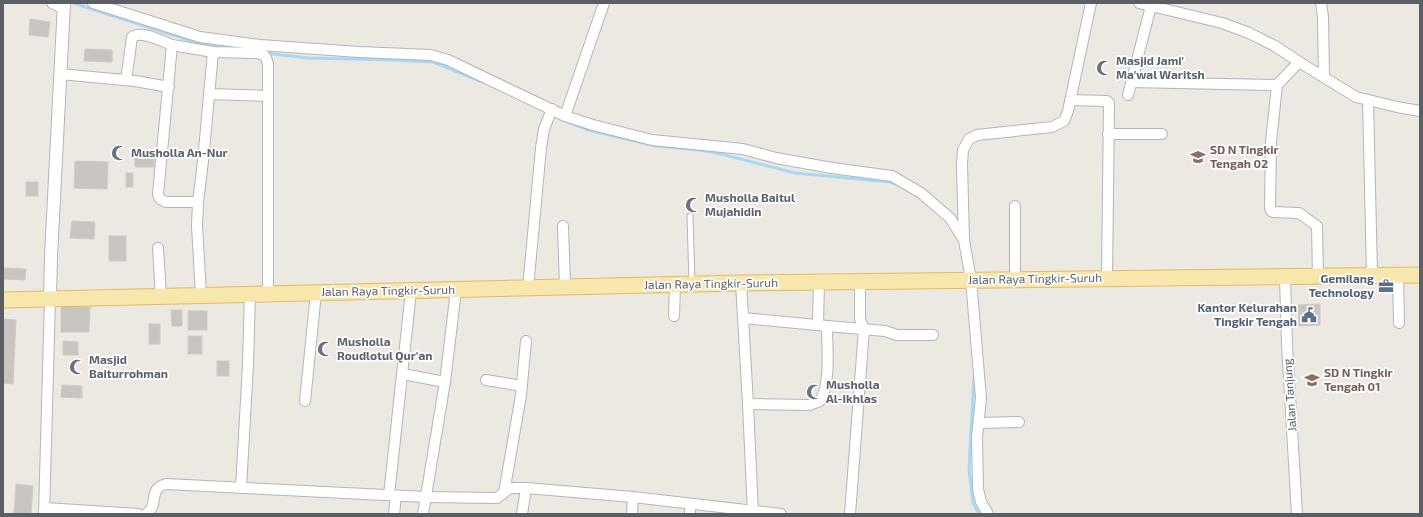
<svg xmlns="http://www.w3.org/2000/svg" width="1423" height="517" viewBox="0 0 1423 517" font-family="'Exo 2',sans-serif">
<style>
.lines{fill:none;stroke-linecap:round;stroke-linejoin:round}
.stream{stroke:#a7d9f7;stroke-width:3}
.building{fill:#c8c4c0;stroke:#d0cbc1}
.service-casing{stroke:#b3b5b9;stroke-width:7}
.minor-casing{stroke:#b3b5b9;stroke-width:12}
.tertiary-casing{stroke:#b3b5b9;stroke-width:14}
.primary-casing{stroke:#e5b963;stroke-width:17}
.service{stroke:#fff;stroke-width:5}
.minor{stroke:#fff;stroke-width:10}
.tertiary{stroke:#fff;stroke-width:12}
.primary{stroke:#f8e7ac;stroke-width:15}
.labels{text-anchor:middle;stroke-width:3.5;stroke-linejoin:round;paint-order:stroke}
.worship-label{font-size:12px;font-weight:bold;fill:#5b616d;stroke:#fff;text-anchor:start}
.education-label{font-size:12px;font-weight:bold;fill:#785e54;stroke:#fff;text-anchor:start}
.street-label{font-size:12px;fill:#5b5e62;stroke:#fff}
.service-label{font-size:12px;font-weight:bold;fill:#4e5e75;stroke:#fff;text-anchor:end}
</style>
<rect width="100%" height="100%" fill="#ece9e2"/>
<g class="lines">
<g class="stream">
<path d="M73,3L195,42L220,48"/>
<path d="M265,53L308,58L392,60L433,62L485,83"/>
<path d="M561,119L588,130L656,146L699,150L721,154L795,173L890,182L899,185"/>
<path d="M974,378L969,469L973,503L979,514"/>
</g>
</g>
<g class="building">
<path d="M30,19L50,22L48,37L29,35Z"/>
<path d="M85,49L112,50V62L84,61Z"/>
<rect x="135" y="158" width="19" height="9"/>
<path d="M75,161L108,162L107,189L74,188Z"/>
<rect x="126" y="173" width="7" height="14"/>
<rect x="26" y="182" width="12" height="14"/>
<path d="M72,221L95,222L94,239L70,238Z"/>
<rect x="109" y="236" width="17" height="25"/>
<path d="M3,268L26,269L25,280L3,279Z"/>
<path d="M1320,304V325L1299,326L1298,305Z"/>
<path d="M61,306L90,307L89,332H61Z"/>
<path d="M171,310H182V326H172Z"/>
<rect x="188" y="311" width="19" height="19"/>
<path d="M3,319L16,320L13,384L3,383Z"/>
<rect x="149" y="324" width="11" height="20"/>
<rect x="188" y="336" width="14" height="18"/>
<path d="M63,341L78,342V355H63Z"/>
<rect x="217" y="361" width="12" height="15"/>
<path d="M62,385L82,386V398L61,397Z"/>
<path d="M16,484L33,486L31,514H14Z"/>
</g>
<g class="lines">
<g class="service-casing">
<path id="service" d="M690,216L692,283"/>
</g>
<g class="minor-casing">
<g id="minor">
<path d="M52,3L64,9"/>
<path d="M93,3L200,37L260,45L359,52L431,55L448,60L565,116L593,125L652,140L743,149L776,158L832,168L892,176L921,193L950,218L964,240"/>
<path d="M1139,3L1222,23L1249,33L1275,46L1299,62L1356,97L1397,107L1420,111"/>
<path d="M1321,3L1323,17L1324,77"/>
<path d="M1299,62L1277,85L1271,142L1270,208L1271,211L1273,212L1299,213L1317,226L1318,276"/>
<path d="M60,74L135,81L169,87"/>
<path d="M126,80L132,37C141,30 162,41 172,45"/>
<path d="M1131,82L1277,85"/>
<path d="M209,94L268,96"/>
<path d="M1128,95L1151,6"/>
<path d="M1070,100L1107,101L1109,103L1107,279"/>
<path d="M1368,100L1372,275"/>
<path d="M565,116L604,3"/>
<path d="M1108,134H1162"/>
<path d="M198,202L203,161L213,52"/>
<path d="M1015,206V279"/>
<path d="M563,226L565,287"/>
<path d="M158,248L161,296"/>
<path d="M1398,275L1399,323"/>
<path d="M1285,276L1287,345L1297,514"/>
<path d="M741,283L748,404L753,514"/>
<path d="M528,288L541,148L544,129L552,109"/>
<path d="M201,295L197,226L198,202H166C161,200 159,199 158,194L172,45L213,52L257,53L264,55L266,58L268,64V294"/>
<path d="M674,316L675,285"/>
<path d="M743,318L827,326C827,348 831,383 820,401L809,405L748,404"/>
<path d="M818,325L819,282"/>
<path d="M827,326L885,331L897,335H933"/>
<path d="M403,374L445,382"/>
<path d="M486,380L522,386"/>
<path d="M305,401L316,293"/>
<path d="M979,423L1019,422"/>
<path d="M241,488L248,365L250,294"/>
<path d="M504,493L521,395L526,341"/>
<path d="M389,495L411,291"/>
<path d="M45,508L138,514"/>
<path d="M44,514L50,299"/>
<path d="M146,514C160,505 147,489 166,484L426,497L497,498L510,488H526L633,497L781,514"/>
<path d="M394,514L396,496"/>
<path d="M423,514L445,382L456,290"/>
<path d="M522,514L526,488"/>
<path d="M632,514L633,497"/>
<path d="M690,514V504"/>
<path d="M850,514L864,329L860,319V281"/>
<path d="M988,514L981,502L978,489L977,437L981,398L971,280L964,240L962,164L963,150L969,139L977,135L1052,127L1064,121L1068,111L1091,3"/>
</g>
</g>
<g class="tertiary-casing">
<path id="tertiary" d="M50,299L51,256L64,3"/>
</g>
<g class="primary-casing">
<path id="primary" d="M3,300L741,283L1420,275"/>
</g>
<use href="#service" class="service"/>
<use href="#minor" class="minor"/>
<use href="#tertiary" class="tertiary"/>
<use href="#primary" class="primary"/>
</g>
<defs>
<g id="mosque-bare" transform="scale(1.2)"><path d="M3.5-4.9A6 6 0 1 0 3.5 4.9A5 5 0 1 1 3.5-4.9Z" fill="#6b7280" stroke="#fff" stroke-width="2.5" paint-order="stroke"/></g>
<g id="school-bare" transform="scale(1.2)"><path d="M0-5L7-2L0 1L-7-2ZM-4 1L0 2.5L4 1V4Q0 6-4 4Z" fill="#8d6e63" stroke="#fff" stroke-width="2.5" paint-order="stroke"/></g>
<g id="office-bare" transform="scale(1.2)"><path d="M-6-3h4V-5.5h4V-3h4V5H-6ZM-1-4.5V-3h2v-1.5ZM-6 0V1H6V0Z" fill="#5c6f8a" stroke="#fff" stroke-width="2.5" paint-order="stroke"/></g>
<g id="civic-bare" transform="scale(1.2)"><path d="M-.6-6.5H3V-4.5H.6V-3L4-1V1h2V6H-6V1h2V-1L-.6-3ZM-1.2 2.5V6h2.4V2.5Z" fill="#5c6f8a" stroke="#fff" stroke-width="2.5" paint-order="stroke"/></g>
</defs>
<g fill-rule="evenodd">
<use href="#mosque-bare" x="1104" y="68"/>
<use href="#mosque-bare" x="119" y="153"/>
<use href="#school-bare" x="1198" y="157"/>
<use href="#mosque-bare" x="693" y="205"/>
<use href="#office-bare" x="1386" y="286"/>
<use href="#civic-bare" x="1309" y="315"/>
<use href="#mosque-bare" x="325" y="349"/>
<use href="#mosque-bare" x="77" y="367"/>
<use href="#school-bare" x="1312" y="380"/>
<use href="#mosque-bare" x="814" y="392"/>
</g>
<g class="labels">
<g class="worship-label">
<text x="1116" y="65">Masjid Jami'<tspan x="1116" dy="14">Ma'wal Waritsh</tspan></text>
<text x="131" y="157">Musholla An-Nur</text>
<text x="705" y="202">Musholla Baitul<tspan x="705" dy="14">Mujahidin</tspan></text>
<text x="337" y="346">Musholla<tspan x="337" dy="14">Roudlotul Qur'an</tspan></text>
<text x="89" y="364">Masjid<tspan x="89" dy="14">Baiturrohman</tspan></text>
<text x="826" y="389">Musholla<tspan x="826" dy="14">Al-Ikhlas</tspan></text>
</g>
<g class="education-label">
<text x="1210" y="154">SD N Tingkir<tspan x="1210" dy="14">Tengah 02</tspan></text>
<text x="1324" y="377">SD N Tingkir<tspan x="1324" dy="14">Tengah 01</tspan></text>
</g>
<g class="street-label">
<text transform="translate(1035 279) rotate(-1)" y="4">Jalan Raya Tingkir-Suruh</text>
<text transform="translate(711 284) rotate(-1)" y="4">Jalan Raya Tingkir-Suruh</text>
<text transform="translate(388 291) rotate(-1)" y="4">Jalan Raya Tingkir-Suruh</text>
<text transform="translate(1290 395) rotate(-94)" y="4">Jalan Tanjung</text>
</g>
<g class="service-label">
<text x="1374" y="283">Gemilang<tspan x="1374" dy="14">Technology</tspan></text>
<text x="1297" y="312">Kantor Kelurahan<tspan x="1297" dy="14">Tingkir Tengah</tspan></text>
</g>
</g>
<rect width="1423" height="517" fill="none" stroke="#5b5e62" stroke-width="8"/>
</svg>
